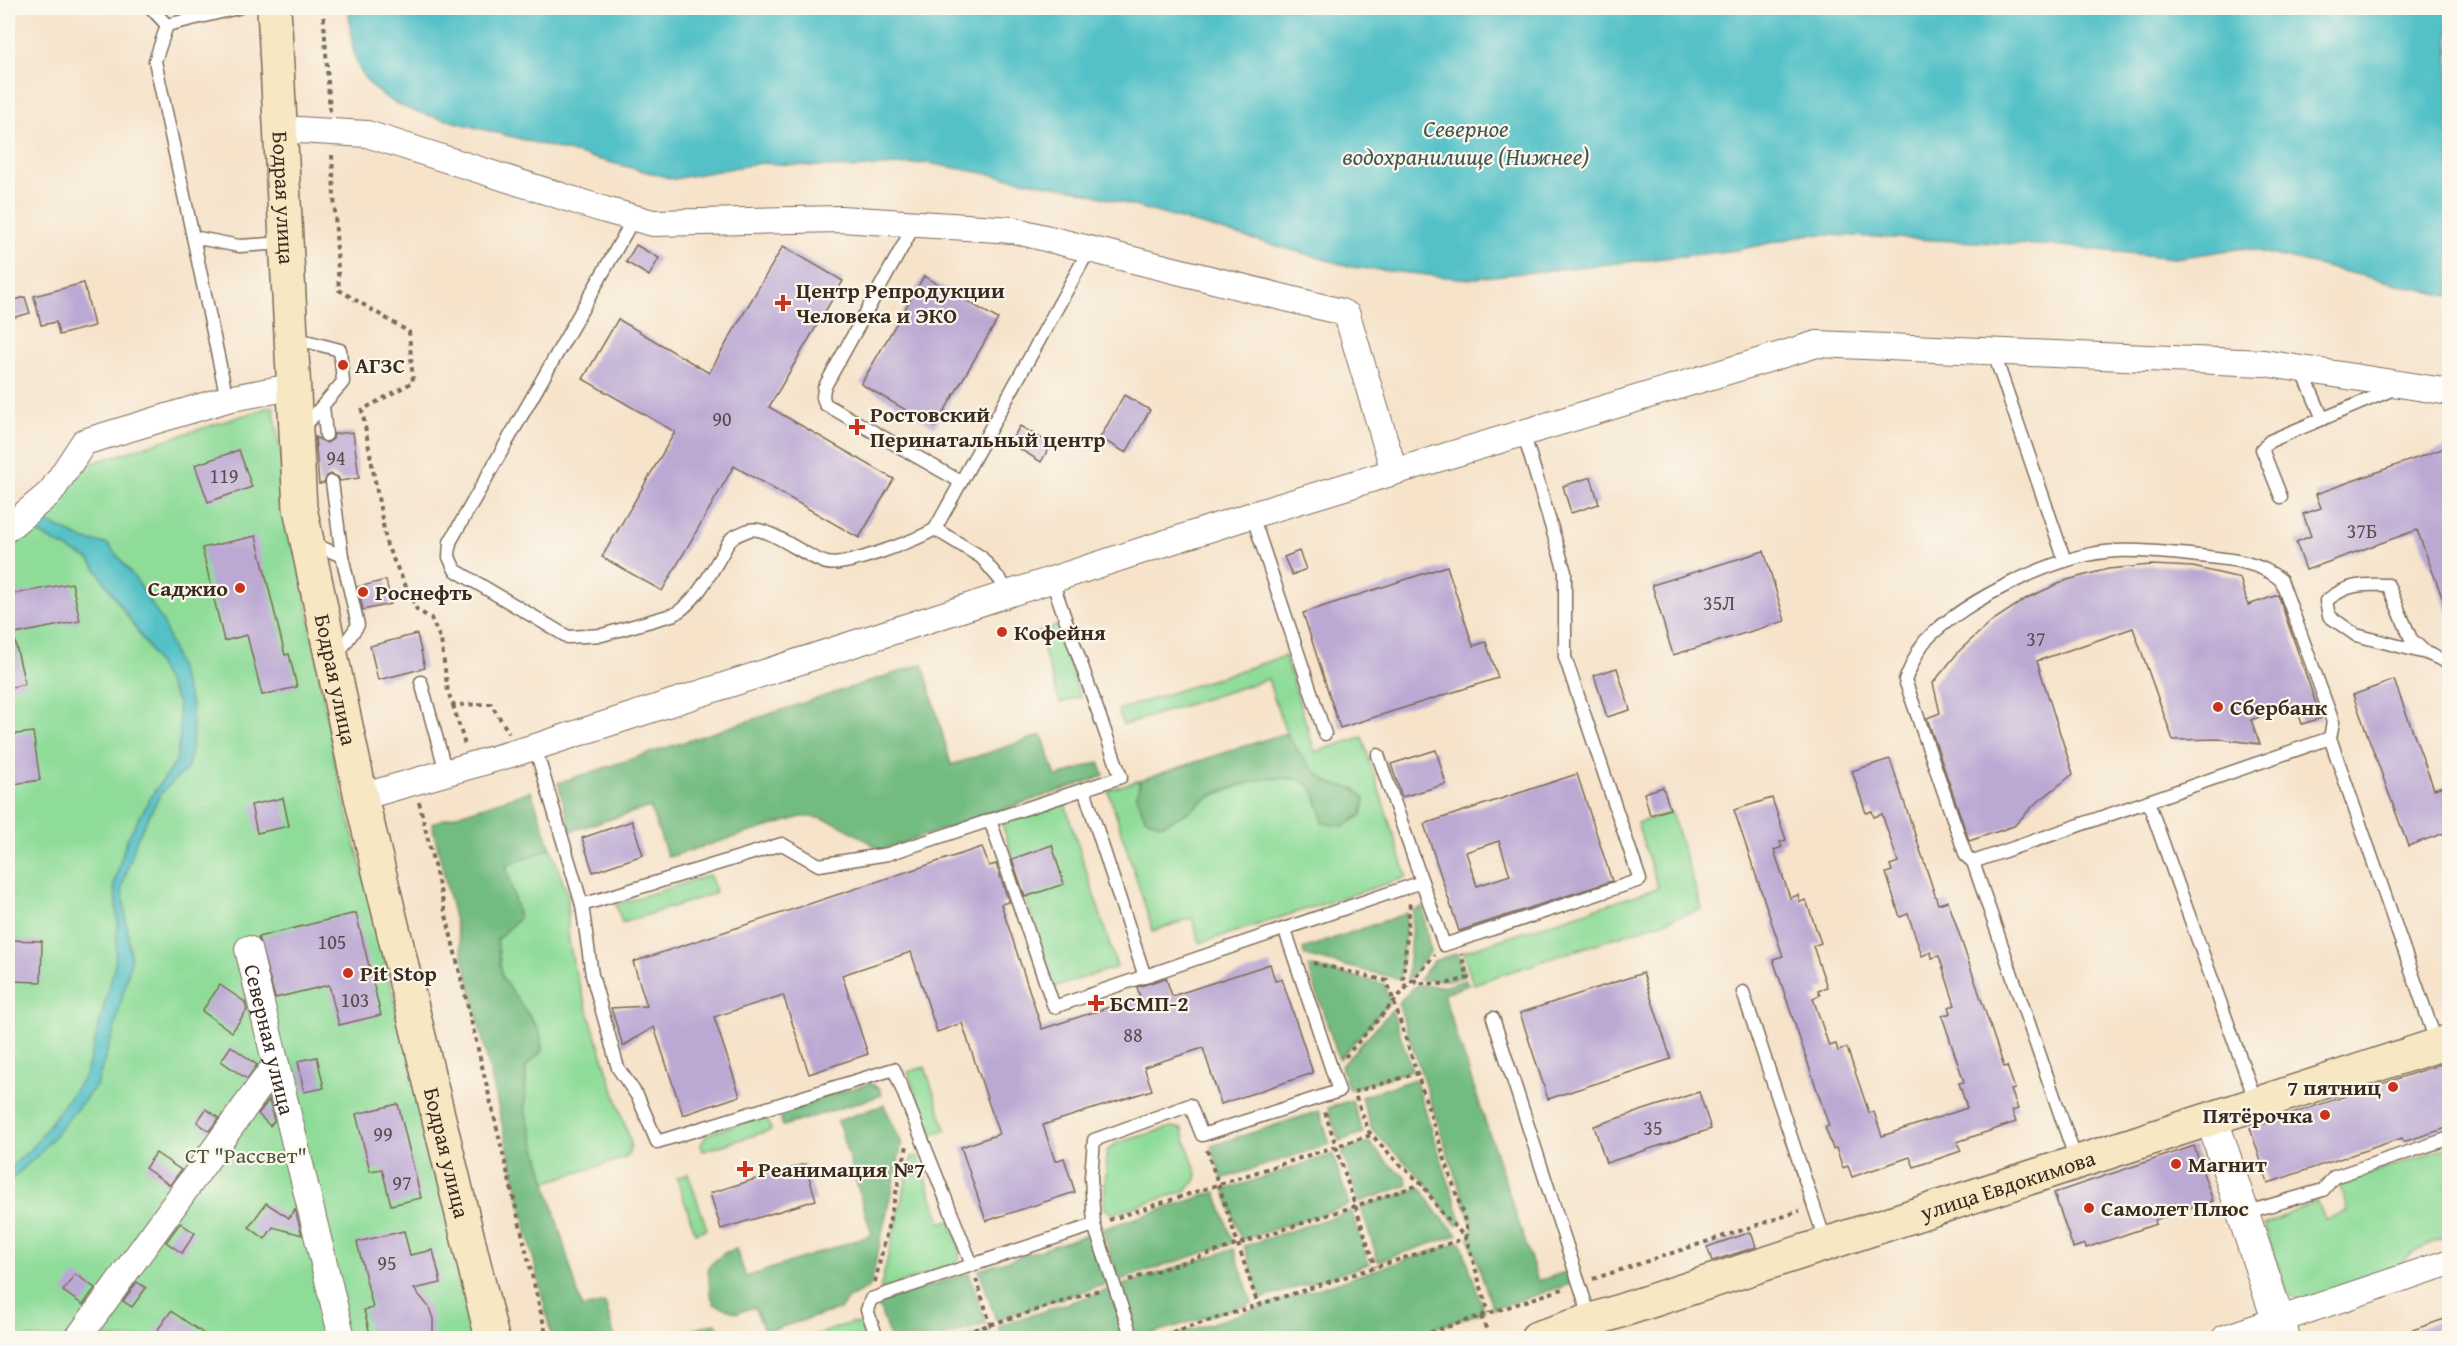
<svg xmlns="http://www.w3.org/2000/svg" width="2457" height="1346" viewBox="0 0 2457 1346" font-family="'Gentium Book Plus',serif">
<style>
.green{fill:#8fdc99;stroke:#65835c;stroke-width:1.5}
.forest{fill:#73bc81;stroke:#577350;stroke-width:1.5}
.water{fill:#53c1c7;stroke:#477672;stroke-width:1.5}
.building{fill:#bba8d3;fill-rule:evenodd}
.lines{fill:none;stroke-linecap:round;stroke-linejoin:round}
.service-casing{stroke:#7c6b5a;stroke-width:15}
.minor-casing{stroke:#7c6b5a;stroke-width:28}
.tertiary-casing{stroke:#7c6b5a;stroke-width:34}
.secondary-casing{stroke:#7c6b5a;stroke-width:36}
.path{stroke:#7c6b5a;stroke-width:4;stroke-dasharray:4.5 4.5;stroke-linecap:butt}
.service{stroke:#fff;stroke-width:12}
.minor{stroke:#fff;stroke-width:26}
.tertiary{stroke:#fff;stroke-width:32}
.secondary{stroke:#f7e8c3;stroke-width:33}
.poi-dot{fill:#c8321e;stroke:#fbf7ec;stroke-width:2}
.labels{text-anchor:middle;stroke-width:4.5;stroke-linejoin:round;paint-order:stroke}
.number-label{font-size:20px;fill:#5b4a4b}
.street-label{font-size:22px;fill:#3b2a1e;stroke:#fbf7ec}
.poi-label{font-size:22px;font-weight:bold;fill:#3b2a1e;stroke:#fbf7ec;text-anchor:start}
.park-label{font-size:22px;fill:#50563d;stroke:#fbf7ec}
.water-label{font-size:24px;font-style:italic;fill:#425751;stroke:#fbf7ec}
</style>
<rect width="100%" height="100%" fill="#fbf7ec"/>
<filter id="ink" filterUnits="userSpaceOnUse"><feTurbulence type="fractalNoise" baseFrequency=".0167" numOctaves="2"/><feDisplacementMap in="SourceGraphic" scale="12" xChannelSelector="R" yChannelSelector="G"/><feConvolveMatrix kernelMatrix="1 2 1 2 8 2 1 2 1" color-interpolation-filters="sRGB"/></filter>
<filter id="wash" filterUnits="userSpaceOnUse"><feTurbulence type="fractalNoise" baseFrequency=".008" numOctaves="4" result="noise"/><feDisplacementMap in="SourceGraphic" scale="24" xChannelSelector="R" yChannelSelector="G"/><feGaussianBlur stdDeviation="1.35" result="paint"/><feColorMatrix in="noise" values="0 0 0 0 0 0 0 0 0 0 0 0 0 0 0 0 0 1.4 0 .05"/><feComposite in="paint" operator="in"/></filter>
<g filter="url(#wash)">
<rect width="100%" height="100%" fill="#f6e3ca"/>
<g class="green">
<path d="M273,406L334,760L480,1338H8V522L26,531L83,466Z"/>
<path d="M1057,626L1080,697L1060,703L1038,632Z"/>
<path d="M1285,656L1315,752L1362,737L1407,877L1200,943L1192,918L1153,931L1108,790L1140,780L1137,796L1185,814L1209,797L1257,780L1284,778L1302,780L1313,789L1320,811L1357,789C1348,787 1337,786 1329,782C1291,763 1280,716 1268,679L1123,725L1118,710Z"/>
<path d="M1065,804L1117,967L1054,987L1002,824Z"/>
<path d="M1671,812L1702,909L1473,984L1463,952L1658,888L1637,823Z"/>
<path d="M551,848L568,897V935L574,968L631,1144L629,1152L625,1158L546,1182L525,1110L526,1066L542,1051L540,1032L502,977L497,940L519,918L506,866Z"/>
<path d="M710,875L716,893L622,923L616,905Z"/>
<path d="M925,1067L946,1130L929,1135L908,1072Z"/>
<path d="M766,1115L771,1130L703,1151L701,1145L707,1134Z"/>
<path d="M1172,1127L1182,1129L1197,1175L1195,1181L1185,1191L1111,1214L1104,1208L1107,1151L1117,1143Z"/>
<path d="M2449,1147V1234L2412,1252L2390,1275L2305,1303L2287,1293L2264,1225L2317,1201L2325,1219L2348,1212L2339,1184Z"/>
<path d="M918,1156L941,1223L950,1220L959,1247V1260L948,1267L880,1290L912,1157Z"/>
<path d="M688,1174L707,1229L695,1233L677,1178Z"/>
<path d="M851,1323L863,1325L870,1338H807Z"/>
</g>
<g class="forest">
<path d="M923,664L951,765L1042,735L1056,777L1099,762L1104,776L881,850C855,834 833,815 801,817L668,857L650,807L571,831L558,783Z"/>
<path d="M1286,733C1298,751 1309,769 1327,781C1343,790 1351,782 1365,799L1362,815L1344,826L1322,823C1321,812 1318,796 1311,787C1292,766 1231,785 1209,797C1201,801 1194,808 1186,813C1178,818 1169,822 1160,825L1145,818L1137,796L1140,780Z"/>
<path d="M531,791L551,848L506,866L519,918L497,940L502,977L540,1032L542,1051L526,1066L525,1110L582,1308L605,1303L615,1338H552L432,823Z"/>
<path d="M1423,907L1430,952L1407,981L1413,911Z"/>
<path d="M1407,913L1400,979L1305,956L1303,949Z"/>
<path d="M1458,953L1465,976L1451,980H1419L1434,961Z"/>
<path d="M1308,966L1384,984L1390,1002L1339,1059Z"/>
<path d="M1466,980L1468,985L1443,994L1538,1281L1566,1272L1570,1284L1493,1309L1469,1237L1472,1236L1470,1231L1473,1229L1398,1003L1417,985L1446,986Z"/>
<path d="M1392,1010L1412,1070L1349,1090L1341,1066Z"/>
<path d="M1415,1079L1462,1223L1456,1225L1424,1181L1372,1130L1361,1097Z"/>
<path d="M870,1083L880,1089L882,1095L783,1126L778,1111Z"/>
<path d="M1352,1100L1363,1133L1339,1141L1328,1108Z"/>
<path d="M884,1105L902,1144L870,1287L849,1298L840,1309L765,1332L754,1307L737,1313L714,1304L710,1292L708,1267L724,1253L736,1249L746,1277L872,1235L838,1121Z"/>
<path d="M1319,1111L1330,1144L1222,1179L1211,1146Z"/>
<path d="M1369,1142C1380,1155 1390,1168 1405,1176L1408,1185L1359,1202L1342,1151Z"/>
<path d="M1333,1154L1349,1205L1241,1240L1225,1190Z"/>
<path d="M1421,1188L1438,1214L1458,1235L1378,1261L1361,1207Z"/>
<path d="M1216,1192L1233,1243L1119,1280L1102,1229Z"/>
<path d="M1351,1211L1369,1264L1261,1299L1244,1246Z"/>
<path d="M1093,1233L1109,1283L996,1320L979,1270Z"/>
<path d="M1461,1242L1484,1312L1403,1338H1166Z"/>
<path d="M1234,1249L1252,1303L1137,1338L1120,1286Z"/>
<path d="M969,1273L986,1324L940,1338H890L878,1303Z"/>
<path d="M1111,1289L1127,1338H1002L998,1326Z"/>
<path d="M716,1323L721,1338H666Z"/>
<path d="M988,1330L991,1338H961Z"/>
</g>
<g class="water">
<path d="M349,8H2449V296L2245,248L2174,258L2063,246L1810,234L1738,250L1466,279L1352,267L1077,190L928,163L851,168L760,163L674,179L413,111C357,88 352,64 349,8Z"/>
<path d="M16,507L85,540L108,544L135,578L163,622L192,706L193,734L188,768L161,793L136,841L122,887L131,960L115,1027L97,1085L39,1154L8,1182V1170L33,1147L86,1074L115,965L118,923L114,884L127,839L154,792L176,762L180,735L178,703L150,650L90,560L22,525L8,524V508Z"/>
</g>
<g id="blocks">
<g class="building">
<path d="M636,245L659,258L649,276L626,262Z"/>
<path d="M783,246L843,281L769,407L894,479L859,538L734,466L662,591L602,557L675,432L583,379L618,319L709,373Z"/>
<path d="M924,276L998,319L935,427L861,384Z"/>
<path d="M84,283L94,326L59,335L56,322L41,325L34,296Z"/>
<path d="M25,297L30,313L8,319V302Z"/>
<path d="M1124,395L1150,410L1126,453L1100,438Z"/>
<path d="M1020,426L1051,444L1041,462L1010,443Z"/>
<path d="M353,432L359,478L340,481L338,477L331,474L327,476L324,483L319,484L315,437L327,443L333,439L334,434Z"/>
<path d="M2450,446V613H2448L2417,530L2306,570L2296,542L2311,536L2303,514L2321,508L2316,494Z"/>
<path d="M239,450L252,487L208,502L195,465Z"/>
<path d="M1591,477L1599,504L1571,513L1563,486Z"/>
<path d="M256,536L285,655L289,654L297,687L262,695L247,635L224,641L202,548Z"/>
<path d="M1299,551L1306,569L1292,575L1284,557Z"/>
<path d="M1764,551L1785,621L1673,655L1652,585Z"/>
<path d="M2151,565L2193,567L2240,578L2248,605L2278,595L2321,718L2302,724L2295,704L2251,720L2260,744L2221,739L2173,740L2133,628L2037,661L2073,774L2034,805L2014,826L1969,841L1927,718L1940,713L1933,683L1960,650L1992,621L2027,598L2067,580L2108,569Z"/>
<path d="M1447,566L1473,646L1486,642L1498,678L1340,728L1303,613Z"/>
<path d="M386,580L391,604L363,610L358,587Z"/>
<path d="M72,583L80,621L15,634L8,595Z"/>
<path d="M417,634L425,668L378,680L370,646Z"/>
<path d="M14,637L25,684L8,688V638Z"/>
<path d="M1617,668L1630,710L1607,717L1594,675Z"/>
<path d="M2394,680L2434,789L2450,784V831L2408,846L2353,695Z"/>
<path d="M33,732L40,780L8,785V735Z"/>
<path d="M1436,750L1446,784L1402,797L1391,764Z"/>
<path d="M1890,759L1938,904L1948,901L2004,1067L2007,1066L2015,1089L2011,1090L2018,1109L2012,1111L2016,1122L1957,1142L1961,1151L1914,1167L1910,1157L1852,1177L1848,1166L1843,1168L1836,1148L1833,1149L1825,1127L1829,1126L1773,959L1783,956L1734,810L1772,798L1786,840L1780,842L1782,847L1774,850L1790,898L1798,895L1800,902L1806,900L1821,943L1813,946L1827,987L1818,990L1820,995L1813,998L1829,1046L1836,1044L1838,1051L1847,1048L1869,1113L1874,1112L1882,1136L1967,1108L1959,1083L1964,1082L1942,1016L1951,1013L1949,1007L1955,1005L1939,956L1932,958L1931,952L1922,956L1908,914L1900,917L1886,873L1892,871L1890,865L1898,862L1882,814L1874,817L1872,811L1866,813L1852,771Z"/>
<path d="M1577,774L1612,881L1459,931L1424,824ZM1499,841L1510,875L1477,886L1466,852Z"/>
<path d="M1663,787L1670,809L1650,815L1644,793Z"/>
<path d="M283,798L289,826L257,833L251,805Z"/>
<path d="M632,821L643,855L593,872L582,838Z"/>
<path d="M1052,845L1064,884L1025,897L1012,859Z"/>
<path d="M982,847L989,866L996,864L1009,902L1001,904L1042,1029L1140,997L1137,987L1166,978L1172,996L1270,964L1275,981L1282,979L1313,1073L1221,1104L1203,1048L1144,1067L1152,1090L1043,1125L1055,1161L1064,1158L1075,1192L986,1221L961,1147L999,1134L962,1023L937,1032L911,952L842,975L868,1054L809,1074L783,995L714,1017L740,1096L683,1115L654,1027L623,1046L611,1008L647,1006L633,962Z"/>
<path d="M356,913L381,1015L339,1025L329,985L275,998L258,937Z"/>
<path d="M8,940L42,941L41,982L8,981Z"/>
<path d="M1643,973L1671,1059L1548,1099L1520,1013Z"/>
<path d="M220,985L245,1002L247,1010L232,1032L202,1011Z"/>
<path d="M231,1046L257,1065L247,1079L221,1061Z"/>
<path d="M317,1057L324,1088L304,1092L298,1061Z"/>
<path d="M2450,1061V1127L2403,1142L2402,1138L2268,1183L2250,1128Z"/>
<path d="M1699,1092L1711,1129L1606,1163L1594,1126Z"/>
<path d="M269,1100L274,1121L270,1126L258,1114Z"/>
<path d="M398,1104L421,1198L391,1205L382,1169L370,1171L356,1114Z"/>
<path d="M206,1109L219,1118L209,1131L197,1122Z"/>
<path d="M2194,1146L2213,1201L2155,1220L2156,1224L2086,1248L2085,1244L2073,1248L2054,1193Z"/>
<path d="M156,1153L181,1170L170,1185L145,1168Z"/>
<path d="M805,1164L816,1200L721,1229L710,1193Z"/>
<path d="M266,1203L289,1218L295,1209L302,1235L273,1227L265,1239L249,1227Z"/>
<path d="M180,1223L195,1233L182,1253L166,1242Z"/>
<path d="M404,1231L410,1255L433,1250L441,1283L414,1289L429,1307L433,1319V1338H371L364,1310L373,1308L357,1242Z"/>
<path d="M1751,1232L1756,1247L1712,1261L1707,1247Z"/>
<path d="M75,1274L95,1288L83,1305L63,1291Z"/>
<path d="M137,1282L146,1288L132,1307L123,1301Z"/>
<path d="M171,1311L210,1338H152Z"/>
<path d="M2450,1317V1338H2395V1336Z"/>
</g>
</g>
</g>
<g filter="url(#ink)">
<use href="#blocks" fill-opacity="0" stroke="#7c6b5a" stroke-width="1.5"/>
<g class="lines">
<g class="service-casing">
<g id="service">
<path d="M151,8L167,25"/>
<path d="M238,8L167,25L155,61L193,237L239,246L284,243"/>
<path d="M634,218L450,542L449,557L455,570L568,637L602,635L675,614C697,600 709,576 722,554C725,549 728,542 732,538C736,535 744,532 749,530C768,525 806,558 827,563C844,568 919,539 935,529L1089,250"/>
<path d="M915,224L824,388L823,397L825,404L961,482"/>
<path d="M193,237L227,399"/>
<path d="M294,338L340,350L343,382L303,428"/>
<path d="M1993,351L2065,561"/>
<path d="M2302,370L2323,419"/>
<path d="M323,406L326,435"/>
<path d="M332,482L342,556"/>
<path d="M2281,497L2262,449L2270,441L2396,388"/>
<path d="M1252,515L1325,734"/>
<path d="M935,529L981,557L1011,593"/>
<path d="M313,544L342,556L358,625L337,655"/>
<path d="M2426,653L2411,639L2388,585C2361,584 2347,584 2326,601L2329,616L2356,635L2426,653L2450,663"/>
<path d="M421,682L446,772"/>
<path d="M535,747L582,905L592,975L618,1068L638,1097L657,1142L894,1069L972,1265L1094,1225L1091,1177L1094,1140L1190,1105L1202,1135L1339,1091L1285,930"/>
<path d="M1378,755L1444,945L1640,880L1565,657V572L1523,432"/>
<path d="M1084,789L1145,977"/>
<path d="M2148,801L2256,1102"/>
<path d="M990,820L1054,1007L1422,882"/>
<path d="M1973,862L2330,738"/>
<path d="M582,905L782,844L819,865L888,854L1121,777L1052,581"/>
<path d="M1743,992L1826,1243"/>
<path d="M1493,1018L1591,1320"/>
<path d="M2076,1160L1973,862L1966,856L1905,680C1911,668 1917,649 1926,640C1966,599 2060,553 2117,551C2145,550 2172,553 2199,556C2227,559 2259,561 2281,580L2333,722L2330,738L2437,1044"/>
<path d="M2244,1213L2323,1190L2334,1177L2450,1138"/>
<path d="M1094,1225L1132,1338"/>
<path d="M877,1338L867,1310L871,1299L972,1265"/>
</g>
</g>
<g class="minor-casing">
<g id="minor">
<path d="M280,129L367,134L605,210L653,223L841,219L1013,230L1338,311L1347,315L1394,471"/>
<path d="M8,528L51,492L84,442L227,399L292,387"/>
<path d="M361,797L535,747L1252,515L1817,344L2264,363L2450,392"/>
<path id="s1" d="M248,949L342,1338"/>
<path d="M78,1338L276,1064"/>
<path d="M2225,1338L2450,1262"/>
</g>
</g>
<g class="tertiary-casing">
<path id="tertiary" d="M2212,1119L2284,1338"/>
</g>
<g class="secondary-casing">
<g id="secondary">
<path id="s2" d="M274,8L300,508L361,797L492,1338"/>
<path id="s3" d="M1537,1338L2450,1041"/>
</g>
</g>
<g class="path">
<path d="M323,8L330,112"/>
<path d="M332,155L339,290L409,332L413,382L362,410L387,546L417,610L431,618L441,640L448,692L453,705L491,704L509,733"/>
<path d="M453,705L465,745"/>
<path d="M419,802L547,1338"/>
<path d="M1313,963L1387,981L1466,1224V1238L1489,1313"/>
<path d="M1414,979L1416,983L1445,984L1468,978L1461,954"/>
<path d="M1406,988L1403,980L1410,902"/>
<path d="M1345,1057L1435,955"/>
<path d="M1354,1092L1418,1073"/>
<path d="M1325,1112L1375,1267"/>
<path d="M1207,1150L1258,1305"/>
<path d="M1109,1220L1371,1135"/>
<path d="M976,1279L995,1338"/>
<path d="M1593,1279L1800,1211"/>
<path d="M1129,1280L1422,1184"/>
<path d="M875,1282L907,1146"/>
<path d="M1481,1316L1490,1338"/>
<path d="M948,1338L1099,1290"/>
<path d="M1155,1338L1466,1238L1441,1212L1422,1184L1397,1162L1369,1132L1355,1095"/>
<path d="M1413,1338L1566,1288"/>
</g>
<use href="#service" class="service"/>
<use href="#minor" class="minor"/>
<use href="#tertiary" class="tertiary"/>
<use href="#secondary" class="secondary"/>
</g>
</g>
<g class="poi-dot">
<path d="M780 294h6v6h6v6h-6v6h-6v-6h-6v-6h6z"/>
<circle cx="343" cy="365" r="6"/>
<path d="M854 418h6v6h6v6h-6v6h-6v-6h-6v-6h6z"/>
<circle cx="240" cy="588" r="6"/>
<circle cx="363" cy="592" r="6"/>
<circle cx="1002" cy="632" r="6"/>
<circle cx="2218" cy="707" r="6"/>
<circle cx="348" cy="973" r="6"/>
<path d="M1093 994h6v6h6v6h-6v6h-6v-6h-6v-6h6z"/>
<circle cx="2393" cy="1087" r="6"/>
<circle cx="2325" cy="1115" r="6"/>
<circle cx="2176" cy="1164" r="6"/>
<path d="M742 1160h6v6h6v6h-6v6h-6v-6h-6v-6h6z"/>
<circle cx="2089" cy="1208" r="6"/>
</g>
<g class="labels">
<g class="number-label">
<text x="722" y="426">90</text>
<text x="336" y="465">94</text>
<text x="224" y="483">119</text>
<text x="2362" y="538">37Б</text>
<text x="1719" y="610">35Л</text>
<text x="2036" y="646">37</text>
<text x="332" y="949">105</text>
<text x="355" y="1007">103</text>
<text x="1133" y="1042">88</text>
<text x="1653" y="1135">35</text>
<text x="383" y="1141">99</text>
<text x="402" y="1190">97</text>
<text x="387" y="1270">95</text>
</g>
<g class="street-label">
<text dy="8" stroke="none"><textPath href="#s2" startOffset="190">Бодрая улица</textPath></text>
<text dy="8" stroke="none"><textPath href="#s2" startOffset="676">Бодрая улица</textPath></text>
<text dy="8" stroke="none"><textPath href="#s1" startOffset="93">Северная улица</textPath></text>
<text dy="8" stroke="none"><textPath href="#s2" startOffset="1162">Бодрая улица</textPath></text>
<text dy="8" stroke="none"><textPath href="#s3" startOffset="495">улица Евдокимова</textPath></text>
</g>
<g class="poi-label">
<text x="796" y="298">Центр Репродукции<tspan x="796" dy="25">Человека и ЭКО</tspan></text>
<text x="355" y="373">АГЗС</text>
<text x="870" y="422">Ростовский<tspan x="870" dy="25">Перинатальный центр</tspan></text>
<text x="228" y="596" text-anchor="end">Саджио</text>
<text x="375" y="600">Роснефть</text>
<text x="1014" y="640">Кофейня</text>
<text x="2230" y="715">Сбербанк</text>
<text x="360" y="981">Pit Stop</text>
<text x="1110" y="1011">БСМП-2</text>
<text x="2381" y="1095" text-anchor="end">7 пятниц</text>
<text x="2313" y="1123" text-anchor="end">Пятёрочка</text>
<text x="2188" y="1172">Магнит</text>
<text x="758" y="1177">Реанимация №7</text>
<text x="2101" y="1216">Самолет Плюс</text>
</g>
<g class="park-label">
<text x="246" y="1163">СТ "Рассвет"</text>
</g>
<g class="water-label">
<text x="1466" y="137">Северное<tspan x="1466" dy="28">водохранилище (Нижнее)</tspan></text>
</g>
</g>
<rect width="2457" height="1346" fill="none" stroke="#fbf7ec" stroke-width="30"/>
</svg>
